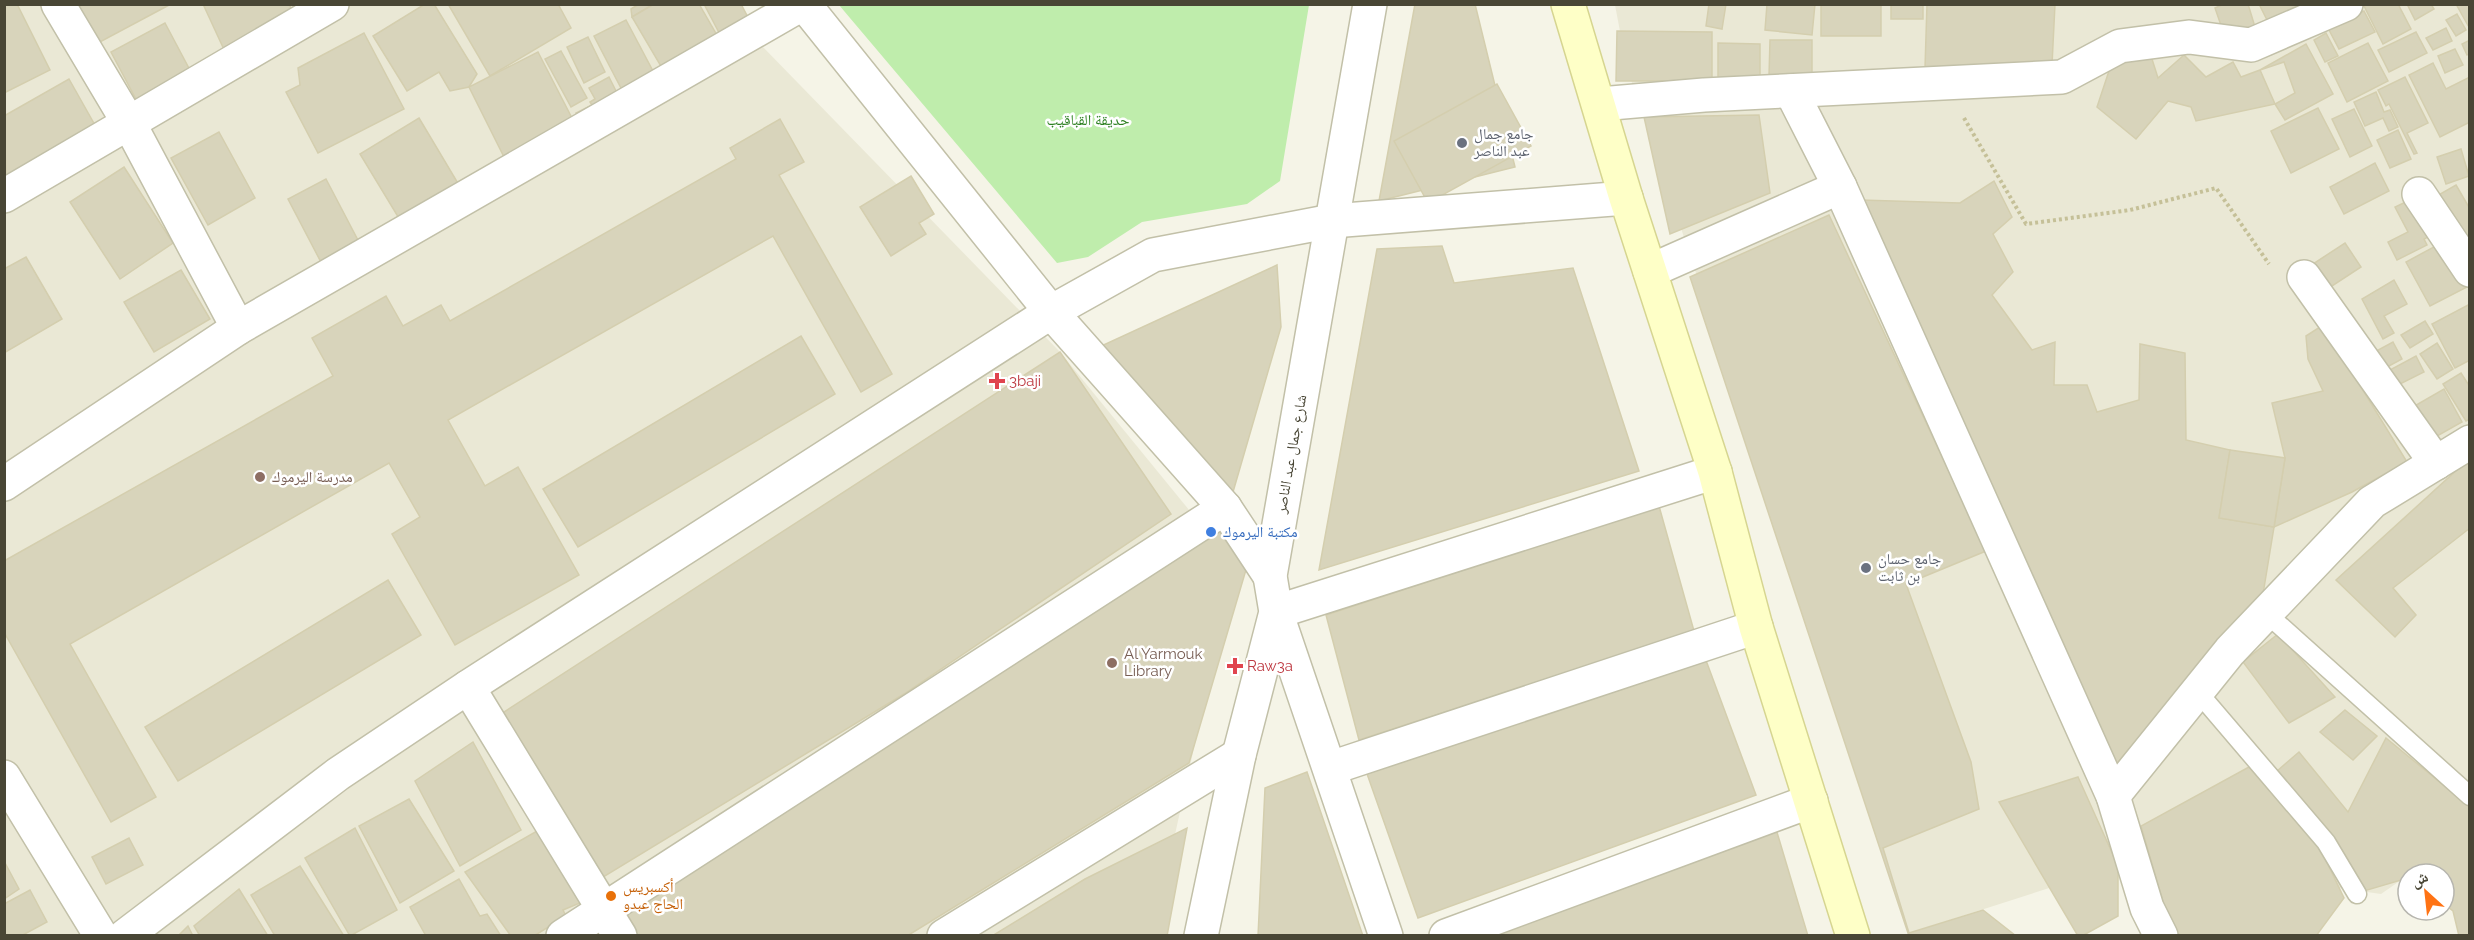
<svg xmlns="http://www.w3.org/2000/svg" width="2474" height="940" viewBox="0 0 2474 940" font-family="Raleway,'Noto Naskh Arabic',sans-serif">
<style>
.residential{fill:#eae8d5}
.green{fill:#bfedac}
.building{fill:#d8d4bb;stroke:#d4ceae;stroke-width:1.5}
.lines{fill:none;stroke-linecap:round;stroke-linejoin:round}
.lane-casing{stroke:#c2c0a8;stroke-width:21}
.street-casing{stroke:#c2c0a8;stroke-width:36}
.secondary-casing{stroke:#d6d590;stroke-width:36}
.path{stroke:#c5c098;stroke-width:4;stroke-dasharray:3 3;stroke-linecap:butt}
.lane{stroke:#fff;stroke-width:18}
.street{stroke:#fff;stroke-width:33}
.secondary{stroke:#feffc7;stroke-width:33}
.worship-dot{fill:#6b7280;stroke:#fff;stroke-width:2}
.health-dot{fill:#e0444e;stroke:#fff;stroke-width:2}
.education-dot{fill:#8d6e63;stroke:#fff;stroke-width:2}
.shop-dot{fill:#3f7fe0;stroke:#fff;stroke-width:2}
.food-dot{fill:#e8710a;stroke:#fff;stroke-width:2}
.labels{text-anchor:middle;stroke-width:5;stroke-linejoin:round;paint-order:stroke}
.park-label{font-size:15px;fill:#2e8122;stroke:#fff}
.worship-label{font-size:15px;fill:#5b616d;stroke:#fff;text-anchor:start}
.health-label{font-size:15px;fill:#be3a42;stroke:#fff;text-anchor:start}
.street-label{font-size:15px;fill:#494635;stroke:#fff}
.education-label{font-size:15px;fill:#785e54;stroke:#fff;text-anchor:start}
.shop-label{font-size:15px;fill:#366cbe;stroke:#fff;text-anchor:start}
.food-label{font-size:15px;fill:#c56008;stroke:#fff;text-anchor:start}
</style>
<rect width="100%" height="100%" fill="#f5f4e7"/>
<g class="residential">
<path d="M5,5H722L1060,352L1234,565L1153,935L5,936Z"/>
<path d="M1615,5H2469V833L2381,894L2311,884L2188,935L2149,856L1909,933L1790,552L1627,68Z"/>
</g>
<path class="green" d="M839,5H1309L1280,181L1247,204L1142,222L1088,257L1057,263Z"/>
<g class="building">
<path d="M4,4H17L50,70L4,93Z"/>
<path d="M78,4H171L98,43Z"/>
<path d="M203,4H289L297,23L227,56Z"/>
<path d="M425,4H434L477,74L469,87L450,91L439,72L407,91L373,36Z"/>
<path d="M448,4H558L571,28L490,76Z"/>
<path d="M639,4H654L632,17L631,9Z"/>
<path d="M654,4H699L718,37L662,68L632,17Z"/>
<path d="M704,4H741L754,29L725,44Z"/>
<path d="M1415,4H1475L1515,167L1379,201Z"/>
<path d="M1709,4H1726L1722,29L1706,26Z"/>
<path d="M1767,4H1815L1812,35L1765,30Z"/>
<rect x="1821" y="4" width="60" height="32"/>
<rect x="1891" y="4" width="32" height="15"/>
<path d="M1927,4H2055L2052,65L1925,68Z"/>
<path d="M2224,4H2248L2255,27L2225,37L2215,8Z"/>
<path d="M2259,4H2319L2273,32Z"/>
<path d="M2363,4H2398L2411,29L2383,44Z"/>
<path d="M2407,4H2431L2434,9L2415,20Z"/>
<path d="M2456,4H2470V29Z"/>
<path d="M2364,11L2375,32L2339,49L2328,28Z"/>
<path d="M2457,14L2466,30L2456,36L2446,20Z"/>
<path d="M626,20L654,73L622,90L594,36Z"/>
<path d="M165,23L192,74L138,103L111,52Z"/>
<path d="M2446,28L2452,41L2433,50L2426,38Z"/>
<path d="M1617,31L1712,32V81H1616Z"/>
<path d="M2416,32L2427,53L2389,72L2378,50Z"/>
<path d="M364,33L404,109L318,153L286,92L300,85L298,68Z"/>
<path d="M2326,33L2338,56L2325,62L2314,40Z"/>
<path d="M588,37L605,72L584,83L567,47Z"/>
<path d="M1770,40H1812V77L1769,76Z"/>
<path d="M2470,40V53L2467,55L2462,44Z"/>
<path d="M1718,43L1760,44V84H1718Z"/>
<path d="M2368,43L2388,81L2347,102L2328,63Z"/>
<path d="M2306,44L2333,94L2285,120L2275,104L2295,93L2284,62L2260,70Z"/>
<path d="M2455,49L2463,65L2445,73L2438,56Z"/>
<path d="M561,51L587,98L571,107L545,59Z"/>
<path d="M538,52L575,124L505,159L469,87Z"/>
<path d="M2184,55L2206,77L2233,62L2241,77L2260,70L2275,104L2196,121L2191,107L2168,101L2136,139L2097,107L2111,65L2151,56L2158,78Z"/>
<path d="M2433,63L2446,89L2470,77V122L2440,137L2409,75Z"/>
<path d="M609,77L622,103L582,123L576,113L592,105L590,102L595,99L589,88Z"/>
<path d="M2405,77L2428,123L2407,133L2417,153L2414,154L2389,104L2386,106L2378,90Z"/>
<path d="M69,79L96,127L6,178L4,116Z"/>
<path d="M1497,84L1531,146L1428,203L1394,141Z"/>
<path d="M2376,92L2384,112L2390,110L2398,127L2389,131L2383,118L2365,126L2354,102Z"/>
<path d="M2318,108L2339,149L2291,173L2271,131Z"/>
<path d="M2354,109L2372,146L2350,157L2332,119Z"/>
<path d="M1759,115L1770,193L1670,234L1644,117Z"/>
<path d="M419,118L459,185L400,220L360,154Z"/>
<path d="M780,119L804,162L779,175L892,374L861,392L773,236L448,420L485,486L518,467L579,575L455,645L392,534L420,517L389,463L70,644L156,797L111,822L4,632V561L333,376L312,338L386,296L403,326L441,305L450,321L736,159L730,148Z"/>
<path d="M2398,130L2411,159L2390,168L2377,140Z"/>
<path d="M219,132L255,198L208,225L171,158Z"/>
<path d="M2461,149L2469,176L2446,184L2437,157Z"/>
<path d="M2375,163L2389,191L2344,214L2330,187Z"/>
<path d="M124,167L173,243L120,279L70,202Z"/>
<path d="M911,176L934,214L919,223L926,234L891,256L860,207Z"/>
<path d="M326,179L361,246L323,266L288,199Z"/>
<path d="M1994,181L2012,217L1993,234L2013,272L1992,295L2032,350L2055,342L2054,385H2087L2097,412L2139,400L2140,344L2185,353L2186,440L2230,450L2219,518L2274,527L2263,594L2228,631L2114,767L1861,200L1960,203Z"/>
<path d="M2456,185L2470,209V239L2460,244L2435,197Z"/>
<path d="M2414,198L2438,232L2424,239L2427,245L2397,260L2388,242L2408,232L2395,207Z"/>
<path d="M1829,215L1986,551L1906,584L1971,762L1979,809L1883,848L1909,933L1983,910L2016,936H1909L1690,277Z"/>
<path d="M2445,241L2469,286L2430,306L2406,262Z"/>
<path d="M2345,243L2361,267L2329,288L2313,264Z"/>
<path d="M1442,246L1454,283L1573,268L1639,471L1319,570L1377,249Z"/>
<path d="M26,257L62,319L4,353V269Z"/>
<path d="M1277,265L1281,327L1233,492L1097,348Z"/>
<path d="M181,270L210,319L154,352L124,302Z"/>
<path d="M2394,280L2407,304L2384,316L2394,333L2383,339L2362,299Z"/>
<path d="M2470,304V360L2455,368L2432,324Z"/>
<path d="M2425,321L2433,334L2410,348L2401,335Z"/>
<path d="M2323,325L2407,462L2352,492L2274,527L2285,458L2272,403L2323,391L2308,359L2306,336Z"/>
<path d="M801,336L835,394L578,547L543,489Z"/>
<path d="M2393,342L2402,359L2376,373L2367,356Z"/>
<path d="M2437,343L2453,369L2437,379L2420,354Z"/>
<path d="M1060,352L1171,514L904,694L595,882L501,714Z"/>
<path d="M2416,356L2424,372L2396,386L2388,371Z"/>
<path d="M2461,373L2470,387V419L2466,421L2443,384Z"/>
<path d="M2444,389L2462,422L2430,440L2411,408Z"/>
<path d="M2230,450L2285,458L2274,527L2219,518Z"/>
<path d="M2470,458V528L2393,588L2416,615L2395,637L2336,580Z"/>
<path d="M1659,506L1694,631L1359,740L1326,615Z"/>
<path d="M1217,524L1248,563L1189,763L907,936H636L622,914Z"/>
<path d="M388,580L421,635L178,781L145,727Z"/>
<path d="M2278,634L2335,697L2289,723L2243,662Z"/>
<path d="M1704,655L1756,795L1418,918L1366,771Z"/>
<path d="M2345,710L2377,736L2353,760L2320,732Z"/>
<path d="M2386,738L2470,807V936H2459L2453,911L2444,904V874H2408V878L2364,891L2277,771L2299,752L2348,812Z"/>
<path d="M473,742L521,830L460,866L415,781Z"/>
<path d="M2249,767L2320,848L2344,898L2316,936H2176L2168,919L2141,826Z"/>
<path d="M1307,772L1363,936H1258L1265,788Z"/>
<path d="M2078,777L2118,866V916L2082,936H2078L1999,802Z"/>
<path d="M409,799L454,871L400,903L359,826Z"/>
<path d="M355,828L397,910L350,936L305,858Z"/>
<path d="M1187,828L1167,936H992L1085,879Z"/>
<path d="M1776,829L1808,936H1491Z"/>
<path d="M537,831L580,903L563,910L566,916L534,936H511L465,872Z"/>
<path d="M129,838L143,865L106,884L92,857Z"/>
<path d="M4,861L19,889L4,899Z"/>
<path d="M300,866L344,936H275L251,895Z"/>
<path d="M459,879L480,916L487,914L501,936H426L410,907Z"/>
<path d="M239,889L268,936H200L194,926Z"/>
<path d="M30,890L47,922L21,936H4V904Z"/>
<path d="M188,926L193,936H178Z"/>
</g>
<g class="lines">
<g class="lane-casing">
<g id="lane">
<path d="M2266,613L2470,796"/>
<path d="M2197,691L2326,842L2357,894"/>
</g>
</g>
<g class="street-casing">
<g id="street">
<path d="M58,4L130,125L238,328"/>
<path d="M804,4L1051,312L1225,508L1270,576"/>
<path d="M1791,91L1840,187L2113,796L2147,908L2161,936"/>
<path d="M1600,104L1704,95L2062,77L2120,46L2189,37L2251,45L2346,4"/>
<path d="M2419,194L2470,270"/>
<path d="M4,196L332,4"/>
<path d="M1650,271L1840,187"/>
<path d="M2304,277L2436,463"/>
<path d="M4,484L238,328L802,4"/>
<path d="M468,687L620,936"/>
<path d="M1331,768L1756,627"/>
<path d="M4,777L101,936"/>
<path d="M2113,796L2230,651L2372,502L2470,442"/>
<path d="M125,936L338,774L468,687L1051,312L1153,255L1332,221L1626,198"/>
<path d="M563,936L1225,508"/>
<path d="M944,936L1239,755"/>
<path d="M1201,936L1239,755L1276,612L1270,576L1370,4"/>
<path d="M1386,936L1276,612L1715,472"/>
<path d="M1446,936L1811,801"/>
</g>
</g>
<g class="secondary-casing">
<path id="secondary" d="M1568,4L1626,198L1715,472L1756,627L1853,936"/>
</g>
<path class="path" d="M1964,118L2026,224L2130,210L2216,188L2269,264"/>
<use href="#lane" class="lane"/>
<use href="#street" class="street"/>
<use href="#secondary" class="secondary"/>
</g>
<g class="worship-dot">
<circle cx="1462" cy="143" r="6"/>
<circle cx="1866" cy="568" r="6"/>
</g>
<g class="health-dot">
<path d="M994 372h6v6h6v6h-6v6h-6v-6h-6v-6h6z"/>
<path d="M1232 657h6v6h6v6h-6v6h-6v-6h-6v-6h6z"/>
</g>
<g class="education-dot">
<circle cx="260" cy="477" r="6"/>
<circle cx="1112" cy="663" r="6"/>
</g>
<circle class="shop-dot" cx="1211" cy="532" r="6"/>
<circle class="food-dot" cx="611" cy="896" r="6"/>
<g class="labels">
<g class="park-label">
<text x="1088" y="125">حديقة القباقيب</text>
</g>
<g class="worship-label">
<text x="1474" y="139">جامع جمال<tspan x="1474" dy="17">عبد الناصر</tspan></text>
<text x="1878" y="564">جامع حسان<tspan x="1878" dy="17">بن ثابت</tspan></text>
</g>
<g class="health-label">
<text x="1009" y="386">3baji</text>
<text x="1247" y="671">Raw3a</text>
</g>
<g class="street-label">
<text transform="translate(1291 454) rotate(-80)" y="5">شارع جمال عبد الناصر</text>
</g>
<g class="education-label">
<text x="272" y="482">مدرسة اليرموك</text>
<text x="1124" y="659">Al Yarmouk<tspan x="1124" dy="17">Library</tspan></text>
</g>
<g class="shop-label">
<text x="1223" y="537">مكتبة اليرموك</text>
</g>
<g class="food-label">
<text x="623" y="892">أكسبريس<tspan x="623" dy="17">الحاج عبدو</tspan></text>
</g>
</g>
<rect width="2474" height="940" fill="none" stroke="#494635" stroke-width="12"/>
<g transform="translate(2426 892) rotate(333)"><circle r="28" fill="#ffffff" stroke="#b6b5ae" stroke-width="1.5"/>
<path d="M0-4.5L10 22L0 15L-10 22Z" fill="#ff7314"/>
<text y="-9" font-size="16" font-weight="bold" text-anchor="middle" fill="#494635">ش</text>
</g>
</svg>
